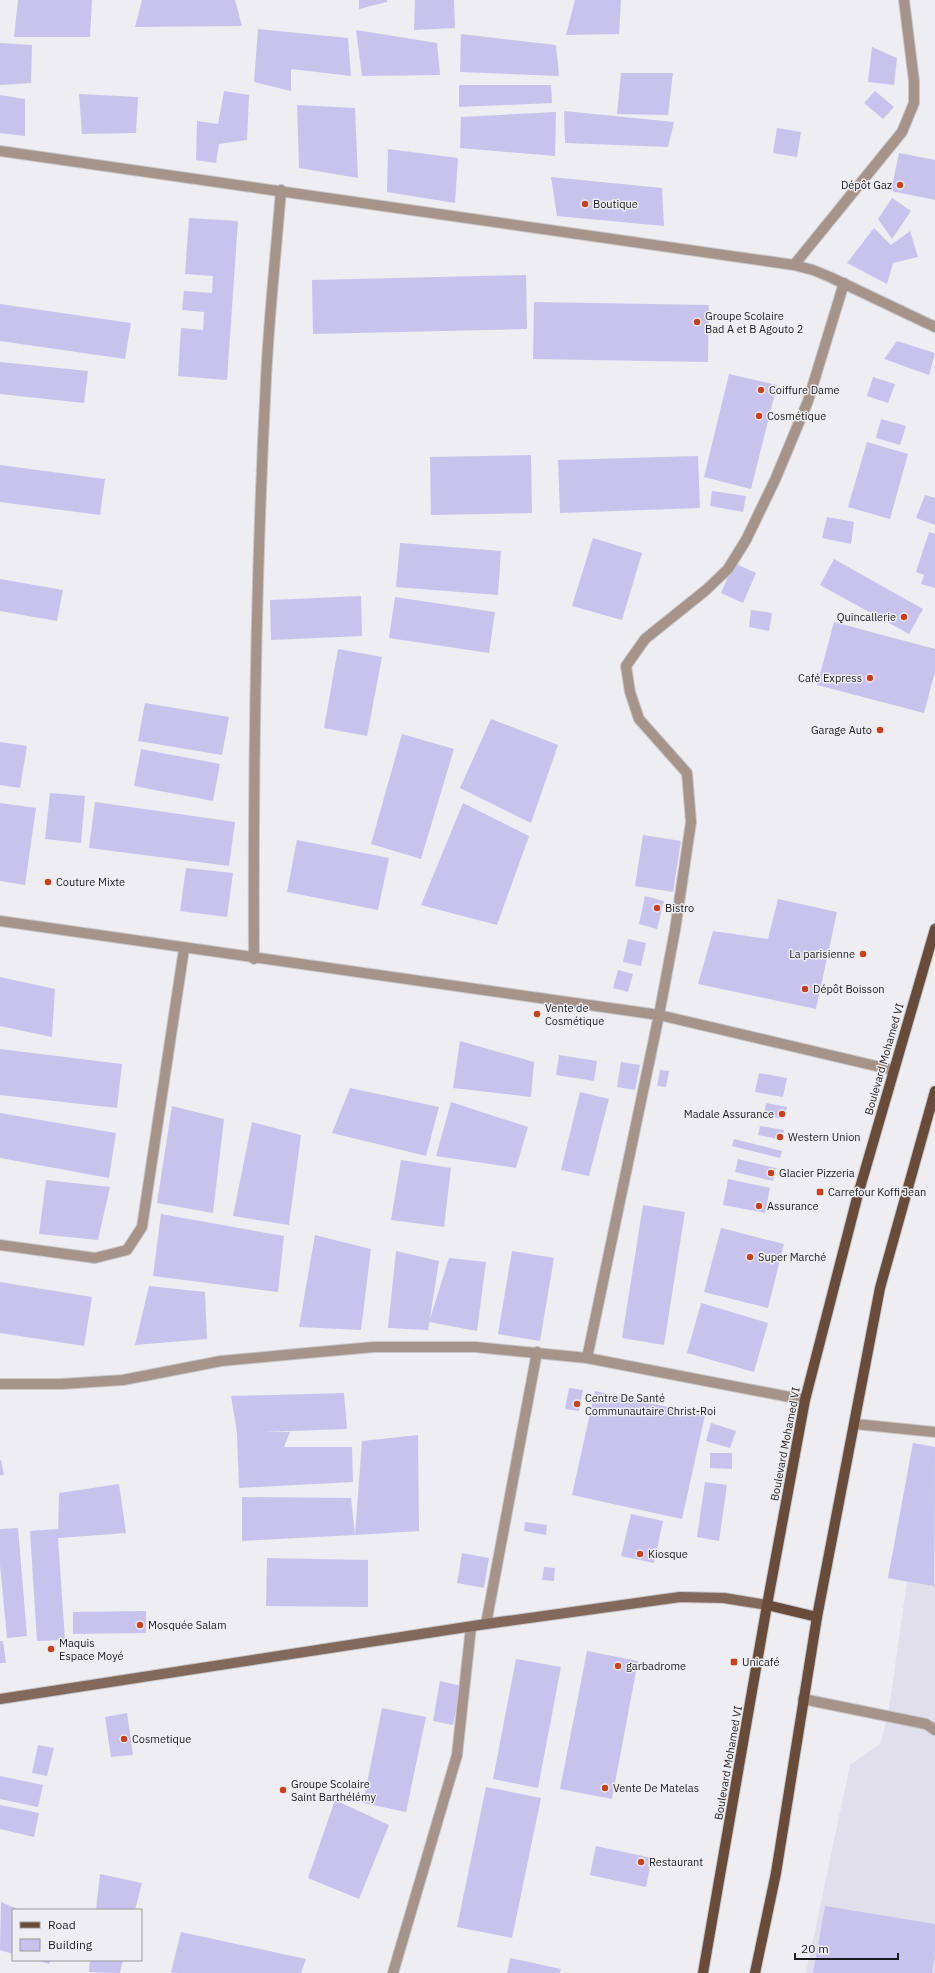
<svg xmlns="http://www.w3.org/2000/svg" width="935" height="1973" viewBox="0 0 935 1973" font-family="'IBM Plex Sans',sans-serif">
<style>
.built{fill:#e0dfeb}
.building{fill:#c8c3ed}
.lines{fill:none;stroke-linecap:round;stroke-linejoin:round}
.lane-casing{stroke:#c7c7cc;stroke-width:12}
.street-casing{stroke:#c7c7cc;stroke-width:12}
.secondary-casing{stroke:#c7c7cc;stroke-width:12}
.primary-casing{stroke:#c7c7cc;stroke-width:12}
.lane{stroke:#a6948a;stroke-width:10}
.street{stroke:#a6948a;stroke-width:10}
.secondary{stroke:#82695b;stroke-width:10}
.primary{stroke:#694b3a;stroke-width:10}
.poi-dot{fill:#c9401d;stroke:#ededf2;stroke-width:1.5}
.labels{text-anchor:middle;stroke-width:3;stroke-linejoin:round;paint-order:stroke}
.poi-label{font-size:11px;fill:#1c1c1e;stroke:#ededf2;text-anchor:start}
.street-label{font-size:11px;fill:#1c1c1e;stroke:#ededf2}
</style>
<rect width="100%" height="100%" fill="#ededf2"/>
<path class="built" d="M913,1443L935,1447V1973H806L850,1765L880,1744L888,1716L907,1582L888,1578Z"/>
<g class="building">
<path d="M18,0H92L90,37H14Z"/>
<path d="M142,0H235L242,26L135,27Z"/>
<path d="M359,0H387V2L359,9Z"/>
<path d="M415,0H454L455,28L414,30Z"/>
<path d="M575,0H621L619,34L566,35Z"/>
<path d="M258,29L348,38L351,76L291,69V91L254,82Z"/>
<path d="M356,30L437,43L440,75L362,76Z"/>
<path d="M461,34L556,45L559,76L460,72Z"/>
<path d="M0,43L32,45L31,83L0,85Z"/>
<path d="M872,47L897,58L894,85L868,82Z"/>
<path d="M621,73H673L668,115L617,114Z"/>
<path d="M459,85H551L552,103L459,107Z"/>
<path d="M224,91L249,95L247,140L219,144L216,163L196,160L197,121L218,124Z"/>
<path d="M875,91L894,107L883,119L864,103Z"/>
<path d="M79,94L138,97L136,133L82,134Z"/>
<path d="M0,95L25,99V136L0,133Z"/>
<path d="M297,105L355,108L358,178L299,168Z"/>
<path d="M564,111L674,122L668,147L565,143Z"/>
<path d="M556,112L555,156L460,148L461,117Z"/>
<path d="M777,128L801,132L797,157L773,153Z"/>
<path d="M388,149L458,158L455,203L387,192Z"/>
<path d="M899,153L935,160V200L891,191Z"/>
<path d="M551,177L662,188L664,226L557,216Z"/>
<path d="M892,198L911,211L892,239L878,219Z"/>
<path d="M189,218L238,221L227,380L178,376L181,328L203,330L204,312L182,310L184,291L212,293L213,276L185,274Z"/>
<path d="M874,228L891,245L910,231L918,257L893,263L887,284L847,263Z"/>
<path d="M526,275L527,329L313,334L312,280Z"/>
<path d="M534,302L709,305L708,362L533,359Z"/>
<path d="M0,304L131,323L125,359L0,341Z"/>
<path d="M897,341L935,353L929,375L884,359Z"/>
<path d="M0,362L88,371L84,403L0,394Z"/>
<path d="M729,374L777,385L751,489L704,477Z"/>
<path d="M873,377L895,384L888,403L867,396Z"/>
<path d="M881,419L906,426L900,445L876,438Z"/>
<path d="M867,442L908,454L890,519L848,507Z"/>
<path d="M531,455L532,513L431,515L430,457Z"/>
<path d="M698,456L700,508L560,513L558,460Z"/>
<path d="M0,465L105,479L100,515L0,502Z"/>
<path d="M712,491L746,496L743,512L710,506Z"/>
<path d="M925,495L935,498V525L916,518Z"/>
<path d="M827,517L854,522L851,544L822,538Z"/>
<path d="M929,532L935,534V588L921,584L924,575L916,572Z"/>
<path d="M593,538L642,553L622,620L572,606Z"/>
<path d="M400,543L501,551L498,595L396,587Z"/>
<path d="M834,559L923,609L909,634L820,585Z"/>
<path d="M734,563L756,573L743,603L721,593Z"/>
<path d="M0,579L63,590L57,621L0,611Z"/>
<path d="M361,596L362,636L271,640L270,600Z"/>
<path d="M395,597L495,612L489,653L389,638Z"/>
<path d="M751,610L772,613L769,631L749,627Z"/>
<path d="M834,622L935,649V672L924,713L817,685Z"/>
<path d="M338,649L382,657L367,736L324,728Z"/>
<path d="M145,703L229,717L222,755L138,741Z"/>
<path d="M491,719L558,745L531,823L460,788Z"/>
<path d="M402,734L454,749L421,859L371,844Z"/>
<path d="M0,742L27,746L20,788L0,785Z"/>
<path d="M141,749L220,764L213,801L134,786Z"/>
<path d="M50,793L85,796L81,843L45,839Z"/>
<path d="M95,802L235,822L229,866L89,848Z"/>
<path d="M0,803L36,808L25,885L0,881Z"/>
<path d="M463,803L529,836L497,925L421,905Z"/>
<path d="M643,835L681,841L673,892L635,886Z"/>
<path d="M297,840L389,858L378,910L287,892Z"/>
<path d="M186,868L233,873L227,917L180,911Z"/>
<path d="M645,896L664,901L657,929L639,924Z"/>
<path d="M778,899L837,912L816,1009L698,984L713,931L768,939Z"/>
<path d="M628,939L646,943L641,966L623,962Z"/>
<path d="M618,970L633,974L628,992L613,988Z"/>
<path d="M0,977L55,989L52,1037L0,1026Z"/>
<path d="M460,1041L534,1062L531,1097L453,1088Z"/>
<path d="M0,1049L122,1064L117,1108L0,1095Z"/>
<path d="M559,1055L597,1061L594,1081L556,1075Z"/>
<path d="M621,1062L640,1065L635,1090L617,1087Z"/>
<path d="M660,1070L669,1071L666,1087L657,1086Z"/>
<path d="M759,1073L787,1078L783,1097L755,1092Z"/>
<path d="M350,1088L439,1107L426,1156L332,1133Z"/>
<path d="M580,1092L609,1099L589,1176L561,1170Z"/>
<path d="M451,1102L528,1127L516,1168L436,1156Z"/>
<path d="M766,1103L787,1107L784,1119L764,1115Z"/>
<path d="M172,1106L224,1119L213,1213L157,1203Z"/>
<path d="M0,1113L116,1133L109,1178L0,1158Z"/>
<path d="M252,1122L301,1135L289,1225L233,1216Z"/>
<path d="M760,1126L784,1130L782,1140L758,1135Z"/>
<path d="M734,1139L782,1151L780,1158L732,1146Z"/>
<path d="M738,1159L776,1168L773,1181L735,1172Z"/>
<path d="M401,1160L451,1168L444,1227L391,1220Z"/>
<path d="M728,1179L770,1188L765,1213L723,1205Z"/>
<path d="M46,1180L110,1187L98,1240L39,1234Z"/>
<path d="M643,1205L685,1212L664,1345L622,1338Z"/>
<path d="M161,1214L284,1236L278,1292L153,1276Z"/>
<path d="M721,1228L784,1244L768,1308L704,1292Z"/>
<path d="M315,1235L371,1249L361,1330L299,1327Z"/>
<path d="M396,1251L439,1261L428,1330L388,1328Z"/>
<path d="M512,1251L554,1258L540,1341L498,1334Z"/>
<path d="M449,1258L486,1262L477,1331L429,1322Z"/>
<path d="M0,1282L92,1297L84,1346L0,1333Z"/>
<path d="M149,1286L205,1292L207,1339L135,1345Z"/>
<path d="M701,1303L768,1323L754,1372L687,1353Z"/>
<path d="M569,1388L583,1390L579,1411L565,1409Z"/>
<path d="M595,1391L705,1415L682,1519L572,1495Z"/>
<path d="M344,1393L347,1429L264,1432H290L284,1447H352L353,1482L239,1488L237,1433L231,1396Z"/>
<path d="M711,1423L736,1431L730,1448L706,1441Z"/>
<path d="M418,1435L419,1531L355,1535L362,1441Z"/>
<path d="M913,1443L935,1447L934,1586L888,1578Z"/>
<path d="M710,1453H732V1469L710,1468Z"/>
<path d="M0,1460H1L4,1475H0Z"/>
<path d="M705,1482L727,1485L719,1541L697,1537Z"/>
<path d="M119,1484L126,1533L58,1538L65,1640L37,1641L30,1531L58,1529V1535L59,1493Z"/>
<path d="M242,1497L351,1498L355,1535L242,1541Z"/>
<path d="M631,1514L663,1521L654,1563L621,1556Z"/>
<path d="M525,1522L547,1525L546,1535L524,1531Z"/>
<path d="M18,1528L27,1636L7,1638L0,1565V1529Z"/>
<path d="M462,1553L489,1558L484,1588L457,1583Z"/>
<path d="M267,1558L368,1560V1607L266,1606Z"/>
<path d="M544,1567L555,1568L554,1581L542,1580Z"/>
<path d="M146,1611V1633L73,1634V1612Z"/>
<path d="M0,1641H3L6,1663H0Z"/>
<path d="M587,1651L638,1661L612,1799L560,1789Z"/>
<path d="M516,1659L561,1667L538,1788L493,1779Z"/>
<path d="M440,1681L461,1686L453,1725L433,1721Z"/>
<path d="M382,1708L426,1717L406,1812L363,1803Z"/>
<path d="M127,1713L133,1755L111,1757L105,1717Z"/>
<path d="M38,1745L54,1748L47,1776L32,1773Z"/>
<path d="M0,1776L43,1785L38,1807L0,1799Z"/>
<path d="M486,1787L541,1798L512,1938L457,1927Z"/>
<path d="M335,1800L389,1825L359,1899L308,1878Z"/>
<path d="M0,1805L39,1813L34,1837L0,1829Z"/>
<path d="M596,1846L652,1858L646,1887L590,1875Z"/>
<path d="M100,1874L142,1883L135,1910H96Z"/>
<path d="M1,1902L20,1910H13V1954L0,1950Z"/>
<path d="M825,1906L935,1924V1953L932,1973H813Z"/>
<path d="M181,1932L306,1959L301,1973H177L171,1972Z"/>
<path d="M510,1958L561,1969L560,1973H507Z"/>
<path d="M36,1960H51L49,1964Z"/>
<path d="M90,1960H123L120,1973L89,1972Z"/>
</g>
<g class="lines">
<g class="lane-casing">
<path id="lane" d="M803,1699L926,1724L935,1730"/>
</g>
<g class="street-casing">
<g id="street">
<path d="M0,151L794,265L813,270L830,277L935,327"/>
<path d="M794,265L902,132L914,103V81L904,0"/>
<path d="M0,921L659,1015L893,1070"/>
<path d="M254,959C253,765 256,572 266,379C269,316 276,253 281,190"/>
<path d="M0,1245L95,1258L127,1250L142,1227L184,949"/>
<path d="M587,1358L659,1015L675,930L691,822L687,773L639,719L630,692L626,666L645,639L706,590L728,569L746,540L775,480L808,401L844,283"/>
<path d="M0,1384H61L123,1380L221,1361L296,1354L374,1347H475L587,1358L805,1400"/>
<path d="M855,1424L935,1432"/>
<path d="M486,1624L537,1352"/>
<path d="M393,1973L457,1755L471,1627"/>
</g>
</g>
<g class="secondary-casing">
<path id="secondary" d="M0,1699L486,1624L680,1597L724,1598L767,1605"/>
</g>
<g class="primary-casing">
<g id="primary">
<path d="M767,1605L817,1617"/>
<path d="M703,1973L767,1605L805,1400L857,1198L935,929"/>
<path d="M755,1973L776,1873L817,1617L880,1288L935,1091"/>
</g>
</g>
<use href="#lane" class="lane"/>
<use href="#street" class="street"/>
<use href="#secondary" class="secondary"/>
<use href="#primary" class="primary"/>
</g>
<g class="poi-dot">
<circle cx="900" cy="185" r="4"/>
<circle cx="585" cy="204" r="4"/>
<circle cx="697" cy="322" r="4"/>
<circle cx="761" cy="390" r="4"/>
<circle cx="759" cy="416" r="4"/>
<circle cx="904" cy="617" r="4"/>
<circle cx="870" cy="678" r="4"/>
<circle cx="880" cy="730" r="4"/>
<circle cx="48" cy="882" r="4"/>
<circle cx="657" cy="908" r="4"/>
<circle cx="863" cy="954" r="4"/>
<circle cx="805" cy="989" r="4"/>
<circle cx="537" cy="1014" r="4"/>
<circle cx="782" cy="1114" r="4"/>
<circle cx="780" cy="1137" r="4"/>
<circle cx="771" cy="1173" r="4"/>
<rect x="816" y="1188" width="8" height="8" rx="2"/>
<circle cx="759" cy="1206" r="4"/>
<circle cx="750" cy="1257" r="4"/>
<circle cx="577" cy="1404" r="4"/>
<circle cx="640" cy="1554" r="4"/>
<circle cx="140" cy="1625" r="4"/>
<circle cx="51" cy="1649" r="4"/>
<rect x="730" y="1658" width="8" height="8" rx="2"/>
<circle cx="618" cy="1666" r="4"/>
<circle cx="124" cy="1739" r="4"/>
<circle cx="605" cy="1788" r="4"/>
<circle cx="283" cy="1790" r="4"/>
<circle cx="641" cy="1862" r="4"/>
</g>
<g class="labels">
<g class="poi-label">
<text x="892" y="189" text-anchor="end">Dépôt Gaz</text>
<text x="593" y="208">Boutique</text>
<text x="705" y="320">Groupe Scolaire<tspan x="705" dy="13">Bad A et B Agouto 2</tspan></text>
<text x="769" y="394">Coiffure Dame</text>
<text x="767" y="420">Cosmétique</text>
<text x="896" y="621" text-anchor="end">Quincallerie</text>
<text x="862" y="682" text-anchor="end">Café Express</text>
<text x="872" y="734" text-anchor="end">Garage Auto</text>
<text x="56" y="886">Couture Mixte</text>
<text x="665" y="912">Bistro</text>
<text x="855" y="958" text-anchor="end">La parisienne</text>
<text x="813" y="993">Dépôt Boisson</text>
<text x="545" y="1012">Vente de<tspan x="545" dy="13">Cosmétique</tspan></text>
<text x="774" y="1118" text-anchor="end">Madale Assurance</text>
<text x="788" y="1141">Western Union</text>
<text x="779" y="1177">Glacier Pizzeria</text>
<text x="828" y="1196">Carrefour Koffi Jean</text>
<text x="767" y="1210">Assurance</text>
<text x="758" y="1261">Super Marché</text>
<text x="585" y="1402">Centre De Santé<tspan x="585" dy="13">Communautaire Christ-Roi</tspan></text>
<text x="648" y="1558">Kiosque</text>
<text x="148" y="1629">Mosquée Salam</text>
<text x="59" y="1647">Maquis<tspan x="59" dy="13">Espace Moyé</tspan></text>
<text x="742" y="1666">Unicafé</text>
<text x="626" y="1670">garbadrome</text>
<text x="132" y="1743">Cosmetique</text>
<text x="291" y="1788">Groupe Scolaire<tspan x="291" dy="13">Saint Barthélémy</tspan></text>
<text x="613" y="1792">Vente De Matelas</text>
<text x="649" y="1866">Restaurant</text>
</g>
<g class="street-label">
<text transform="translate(884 1059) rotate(-74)" y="4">Boulevard Mohamed VI</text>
<text transform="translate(785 1444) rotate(-79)" y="4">Boulevard Mohamed VI</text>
<text transform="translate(728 1763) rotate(-80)" y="4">Boulevard Mohamed VI</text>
</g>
</g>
<rect x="12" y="1909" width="130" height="52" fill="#ededf2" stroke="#99999d"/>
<rect x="20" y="1922" width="20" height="6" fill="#694b3a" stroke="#99999d"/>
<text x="48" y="1929" font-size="12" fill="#1c1c1e">Road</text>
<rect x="20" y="1939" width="20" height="12" fill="#c8c3ed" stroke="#99999d"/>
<text x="48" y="1949" font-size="12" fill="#1c1c1e">Building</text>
<path d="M795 1953v6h103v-6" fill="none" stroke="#1c1c1e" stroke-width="2"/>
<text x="801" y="1953" font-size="12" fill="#1c1c1e" stroke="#ededf2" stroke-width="3" paint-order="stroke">20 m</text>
</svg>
